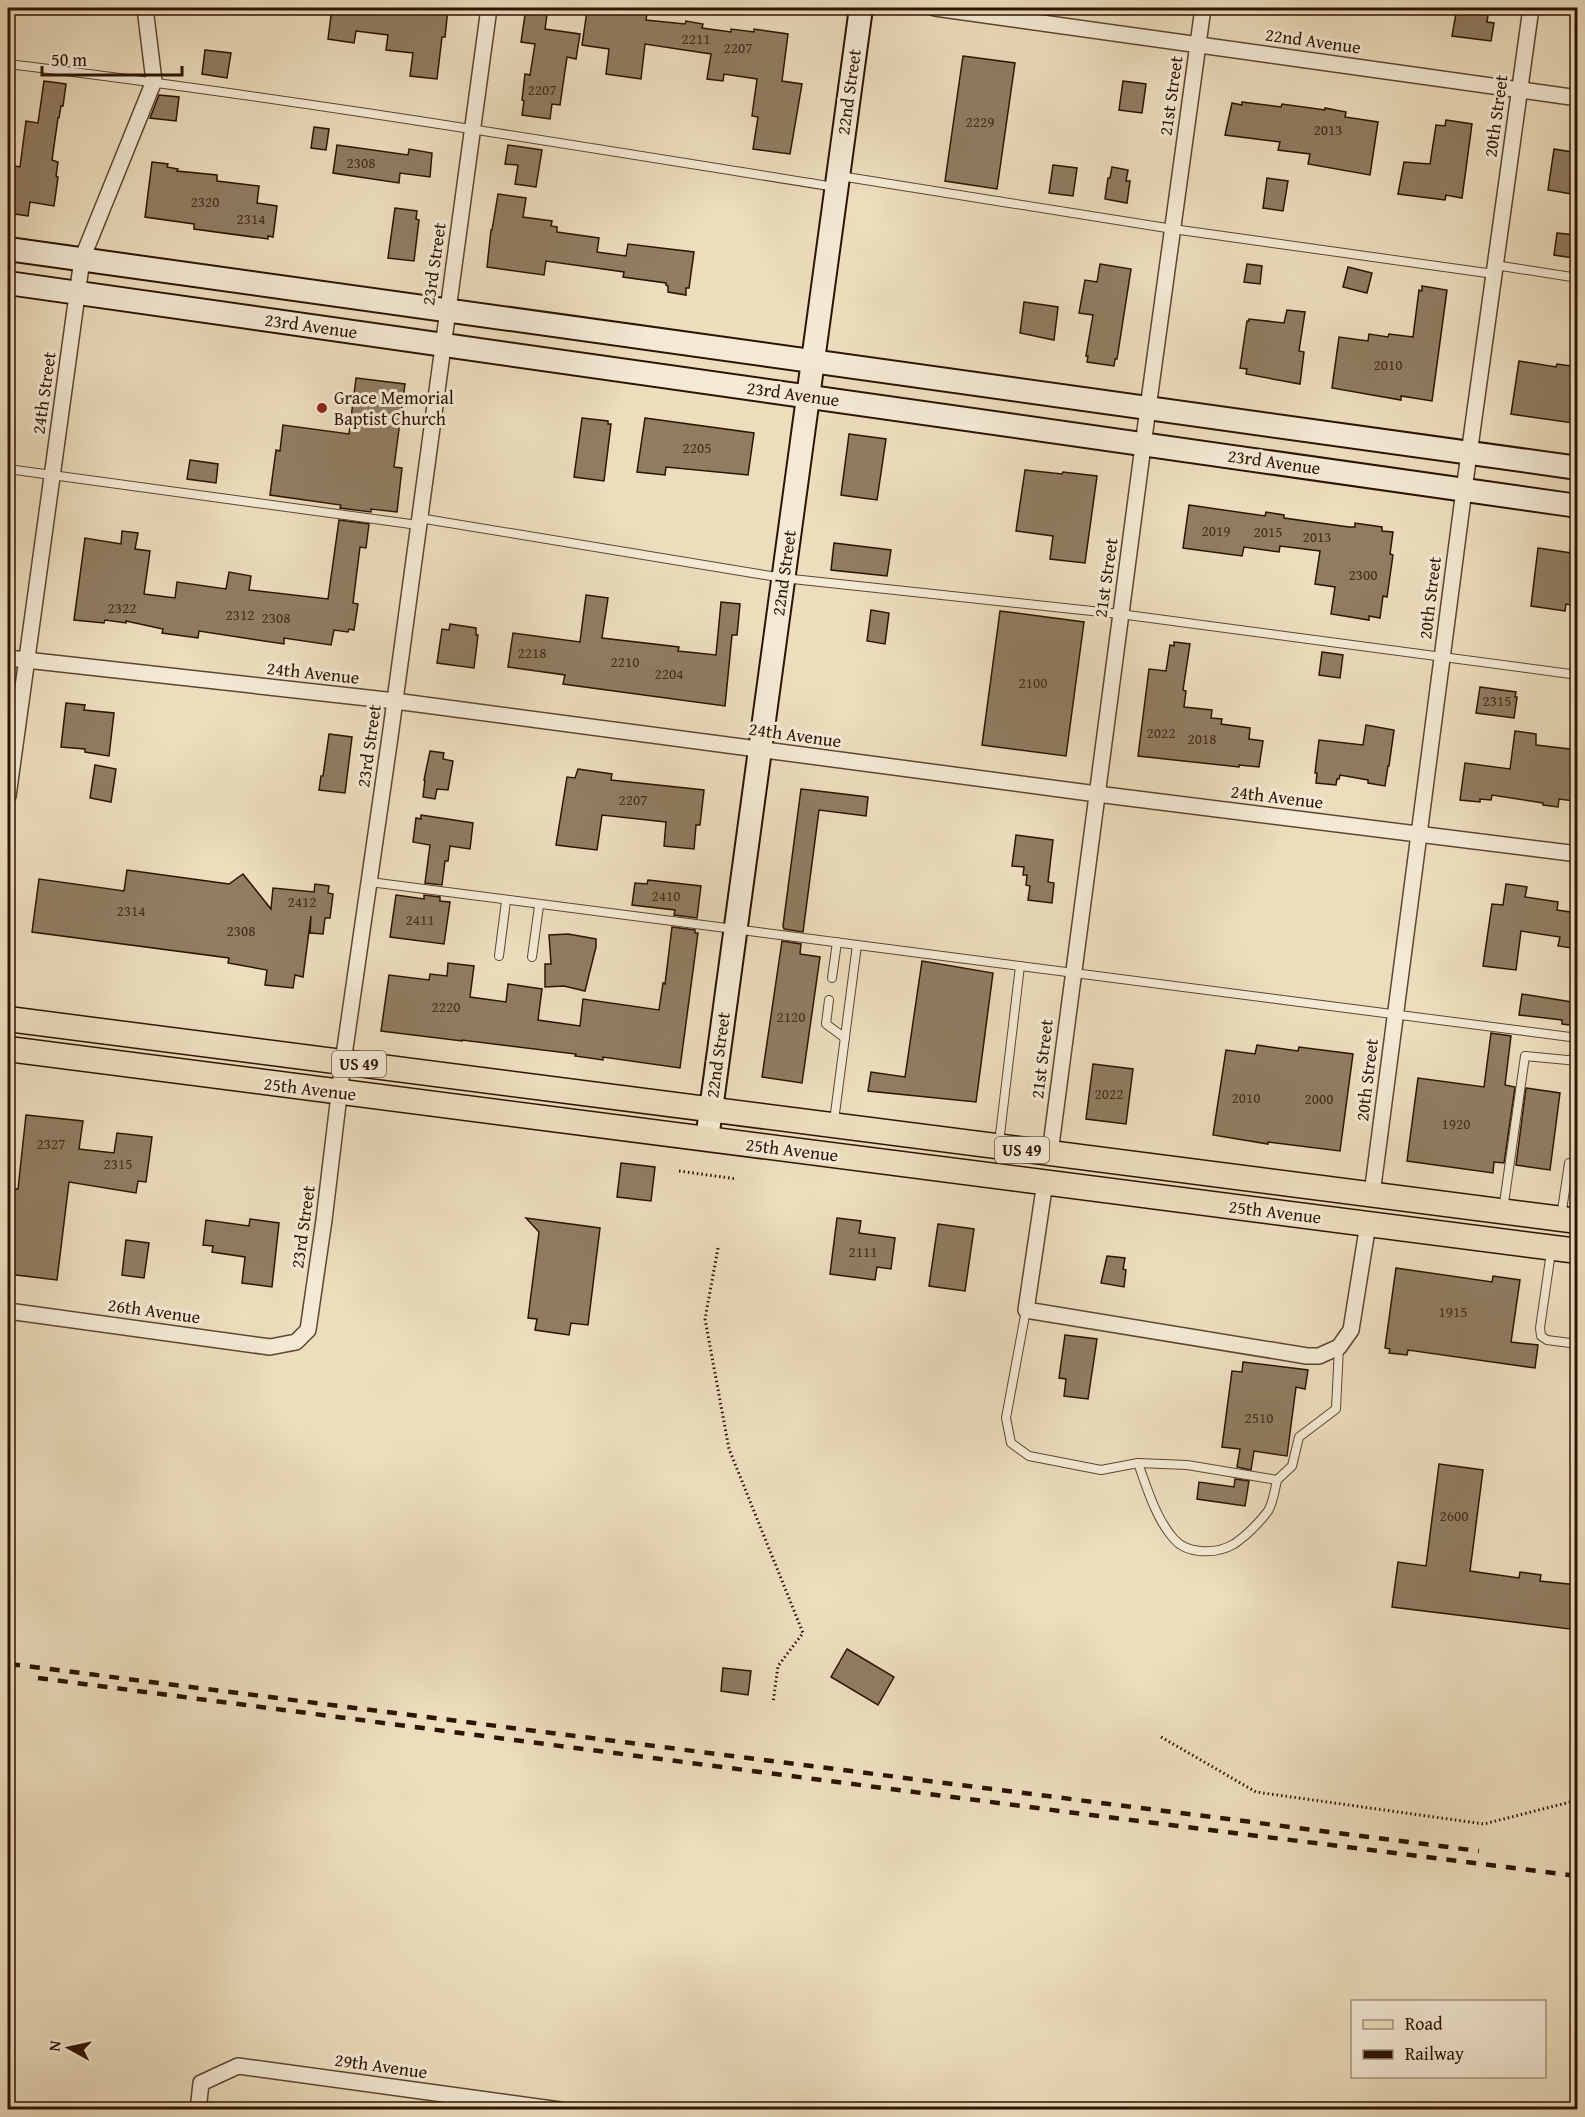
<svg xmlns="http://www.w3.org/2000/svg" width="1585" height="2117" viewBox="0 0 1585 2117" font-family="'Gentium Book Plus',serif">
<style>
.building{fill:#907d62;stroke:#2d1400;stroke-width:1.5}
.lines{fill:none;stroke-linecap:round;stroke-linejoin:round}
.lane-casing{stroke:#5d462f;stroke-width:10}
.street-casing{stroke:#5d462f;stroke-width:18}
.secondary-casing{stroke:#2d1400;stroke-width:26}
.primary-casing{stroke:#2d1400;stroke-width:27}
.path{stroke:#2d1400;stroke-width:3;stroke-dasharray:1.5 3;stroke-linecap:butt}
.lane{stroke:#f3e9d4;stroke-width:8}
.street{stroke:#f3e9d4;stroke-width:15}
.secondary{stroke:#f3e9d4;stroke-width:22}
.primary{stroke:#ecddbd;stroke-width:24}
.rail{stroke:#2d1400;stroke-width:4.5;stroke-dasharray:10 10;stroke-linecap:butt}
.poi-dot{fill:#8f2418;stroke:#f3e9d4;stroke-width:2}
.labels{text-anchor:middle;stroke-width:6;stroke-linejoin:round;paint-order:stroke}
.number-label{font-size:15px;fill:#462e18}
.shield{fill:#f3e9d4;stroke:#685440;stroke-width:1.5}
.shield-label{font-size:16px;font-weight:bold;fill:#2d1400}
.street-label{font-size:18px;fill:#2d1400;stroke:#f3e9d4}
.poi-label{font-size:18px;fill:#2d1400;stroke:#f3e9d4;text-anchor:start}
</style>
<rect width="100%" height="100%" fill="#ecddbd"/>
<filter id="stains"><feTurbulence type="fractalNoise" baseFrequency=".00333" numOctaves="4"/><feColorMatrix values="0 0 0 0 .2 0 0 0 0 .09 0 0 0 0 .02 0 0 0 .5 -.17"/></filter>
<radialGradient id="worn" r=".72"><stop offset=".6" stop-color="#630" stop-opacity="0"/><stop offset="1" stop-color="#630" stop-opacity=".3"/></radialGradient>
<g class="building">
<path d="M332,8H448L445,37H442L437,79L410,76L413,53L386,50L388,35L356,31L354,43L328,39Z"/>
<path d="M526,8H548L545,29L580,34L576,59L567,57L560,105L552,104L550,119L522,115L524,101L522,100L525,74L530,75L535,44L521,42Z"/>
<path d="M592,8L647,13L646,20L685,24L686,21L703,24L702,28L731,32V29L754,32V29L788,34L782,81L802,84L790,154L753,149L758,117L752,116L757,79L724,74L723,81L707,79L711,54L645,44L641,79L606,74L609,49L582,45L587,11L592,12Z"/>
<path d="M1457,8L1489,9L1487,22L1494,23L1491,41L1452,36Z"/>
<path d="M205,50L231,53L227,78L202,74Z"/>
<path d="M963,56L1015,63L997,189L945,181Z"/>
<path d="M44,81L66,84L63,106H61L59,118H58L52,160L58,162L56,176L58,177L54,206L30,202L28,216L8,213V165L20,167L26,121L38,123Z"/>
<path d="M1123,81L1146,84L1142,113L1119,110Z"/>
<path d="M159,95L179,97L176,121L150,118Z"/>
<path d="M1242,102L1281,107L1282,104L1325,110V108L1346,112L1345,117L1378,122L1370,175L1308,164L1310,154L1278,150L1280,142L1225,135L1232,103L1242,105Z"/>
<path d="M1446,120L1472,124L1462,198L1446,195L1445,200L1398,194L1404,162L1430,164L1436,125L1445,126Z"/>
<path d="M314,127L329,129L326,150L311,148Z"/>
<path d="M337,145L408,155L409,149L432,153L430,177L400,173L399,183L333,173Z"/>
<path d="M508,145L542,150L536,187L515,184L518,165L505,164Z"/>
<path d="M1554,149L1578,153V195L1548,190Z"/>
<path d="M152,162L168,164L167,167L178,169L177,171L217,175V181L259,186L257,203L277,206L273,237L268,236V239L194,229V224L145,217Z"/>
<path d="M1053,165L1077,168L1073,196L1049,193Z"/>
<path d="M1112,167L1128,170L1126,181H1130L1127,203L1105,199L1108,178H1110Z"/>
<path d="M1267,178L1288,181L1283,211L1263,208Z"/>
<path d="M498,194L526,198L523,217L552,221L551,226L557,227V232L599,238L597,252L626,256L628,244L694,252L689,288H686V295L668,292V286L666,285V283L623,277L624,272L546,261L544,275L487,267L491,230H492Z"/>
<path d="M395,208L417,211L416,219L419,220L414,261L388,258Z"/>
<path d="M1557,233L1576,235L1573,258L1554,255Z"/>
<path d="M1100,264L1131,269L1117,359H1115L1114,366L1087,362L1088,356H1086L1093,315L1079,313L1085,280L1097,282Z"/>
<path d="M1247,264L1262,266L1260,284L1244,282Z"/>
<path d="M1348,267L1372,273L1367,293L1343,287Z"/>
<path d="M1422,286L1447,290L1432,401L1401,396V400L1332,388L1339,337L1368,341L1369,334L1388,337L1389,334L1413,337L1419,290L1422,291Z"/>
<path d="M1024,302L1058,307L1054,340L1020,333Z"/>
<path d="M1287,310L1305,312L1299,351L1304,352L1300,384L1246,374L1247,369L1240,368L1247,321H1249V319L1284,323Z"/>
<path d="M1519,361L1556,367L1557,364L1578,367V392L1573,423L1511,414Z"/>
<path d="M356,378L405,384L394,467L402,468L397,512L371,509V512L340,508L341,505L270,495L276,450L280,451L283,425L349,434Z"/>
<path d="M582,418L608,421V424H611L604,481L574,477Z"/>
<path d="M645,418L754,433L748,475L666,467L665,475L637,472Z"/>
<path d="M849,434L886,439L877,500L841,495Z"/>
<path d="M190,460L218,464L216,483L187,479Z"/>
<path d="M1025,470L1062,474L1063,472L1097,476L1085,563L1050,559L1053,536L1016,531Z"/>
<path d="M1189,505L1265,516L1266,512L1284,515V518L1349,527H1355V523L1382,527V531L1393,532L1390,554L1393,555L1387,597L1383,596L1380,618L1369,616V620L1331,614L1335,587L1315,584L1320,551L1280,546L1279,552L1244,547L1242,556L1183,548Z"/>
<path d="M339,520L369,524L366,548L360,547L353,603L358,604L354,630L349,629L348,632L334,630L331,645L284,638V644L199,631L198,638L162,633L163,629L126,621V623L105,620L104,623L74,620L85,538L121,544L122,531L138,533L135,549L150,551L144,594L175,598L177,582L226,589L229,572L251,576L249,590L328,599Z"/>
<path d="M834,543L891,550L887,576L831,570Z"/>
<path d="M1538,548L1578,554V606L1566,604L1565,611L1531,606Z"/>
<path d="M586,595L608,598L602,638L679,647L678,651L716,655L721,602L740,604L737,635H732L725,706L563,684L565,675L508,667L513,633L580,642Z"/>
<path d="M871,610L889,613L885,644L867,641Z"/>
<path d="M1000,611L1084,622L1066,756L982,745Z"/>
<path d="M450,624L476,628V635H478L474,668L437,663L442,629L449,630Z"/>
<path d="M1174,642L1190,644L1183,690L1186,691L1184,707L1212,710L1211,718L1222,719L1221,724L1250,728L1249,739L1263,741L1259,767L1239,765V767L1138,756L1149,669L1166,671L1170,645L1174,646Z"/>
<path d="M1322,652L1343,655L1340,678L1319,675Z"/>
<path d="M1480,687L1516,692L1515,697H1517L1514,718L1476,713Z"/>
<path d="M66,703L85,705L84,710L114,713L109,756L85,752V749L61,747Z"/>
<path d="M1366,725L1394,730L1389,766H1388L1385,786L1368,783V780L1340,775L1339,779H1337L1336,785L1316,783L1317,773H1315L1319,740L1363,745Z"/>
<path d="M1515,731L1536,734V745L1578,750V778L1574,801L1559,799L1558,807L1543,805V803L1492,795L1491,800L1480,799V802L1460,800L1465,763L1510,769Z"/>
<path d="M329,734L352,737L345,793L319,790L321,776H323Z"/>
<path d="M430,751L444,753L443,759L453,761L448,790L437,789L435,799L423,797L425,780H424Z"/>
<path d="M95,765L116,769L111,802L90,798Z"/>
<path d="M578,769L612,774L611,780L704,790L700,825H696L694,849L664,846L666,822L602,815L597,850L556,845L567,777L575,778Z"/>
<path d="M801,789L868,797L866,816L819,810L803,932L784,929L783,926Z"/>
<path d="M421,815L473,823L470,849L450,846L448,861H445L442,885L425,883L430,845L413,842L416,818L421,819Z"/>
<path d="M1016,835L1053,840L1048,882L1054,883L1052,903L1028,900L1030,886L1026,885L1027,875H1023L1024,867L1012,866Z"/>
<path d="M127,870L229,884L243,874L271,909L273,888L314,892L315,884L329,886L328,893L333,894L330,918H325L323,934L310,933L311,916L303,977L295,975L293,988L265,985L267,970L228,963L229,958L32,932L39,879L124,891Z"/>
<path d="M648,880L701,886L697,918L674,915L675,910L632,905L635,883L647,884Z"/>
<path d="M1506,884L1527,887L1525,897L1558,902L1557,910L1577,913L1575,925L1578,926V949L1558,946L1560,937L1521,931L1516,970L1483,966L1492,904L1503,905Z"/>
<path d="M396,895L424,899V895L440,897V901L450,902L444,944L390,937Z"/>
<path d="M672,927L695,930V933H698L680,1068L603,1057V1060L575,1056L576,1054L462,1040V1041L381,1031L389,975L429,980L430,974L447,976L448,963L474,966L470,997L506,1002L508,984L542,989L538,1020L580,1026L583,999L659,1010L663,983L665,984Z"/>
<path d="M568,934L596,939V947L585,991L564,986L545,987V964H551L549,935Z"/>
<path d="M782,941L801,944L800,954L820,957L802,1083L762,1077Z"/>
<path d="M922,961L993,973L976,1102L868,1091L871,1072L905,1077Z"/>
<path d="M1522,994L1578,1003V1026L1562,1024V1020L1519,1015Z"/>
<path d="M1491,1033L1511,1036L1505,1085L1515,1087L1504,1163L1494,1162L1493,1173L1407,1161L1418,1078L1484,1087Z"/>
<path d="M1257,1045L1298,1051L1299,1047L1353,1054L1340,1151L1268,1142V1144L1213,1135L1226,1050L1255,1054Z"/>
<path d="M1093,1064L1133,1069L1126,1124L1086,1119Z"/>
<path d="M1526,1088L1560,1093L1550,1170L1516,1165Z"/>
<path d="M26,1115L83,1121L79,1149L114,1153L117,1133L152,1137L146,1182L138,1181L136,1193L69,1182L57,1280L8,1274V1188L18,1189Z"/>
<path d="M621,1163L655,1167L651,1201L617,1197Z"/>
<path d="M526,1218L600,1228L588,1325L571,1323L569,1335L535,1330L537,1319L528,1318L539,1232Z"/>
<path d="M837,1218L861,1221L859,1233L895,1238L891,1269L877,1267L875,1280L830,1274Z"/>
<path d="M250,1219L279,1223L272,1287L242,1283L245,1257L212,1252L213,1246L203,1245L206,1220L249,1226Z"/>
<path d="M938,1224L974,1229L965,1291L929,1286Z"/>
<path d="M126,1240L149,1243L144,1278L122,1275Z"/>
<path d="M1107,1256L1125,1258L1123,1269L1126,1270L1124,1287L1101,1283Z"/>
<path d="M1396,1268L1492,1282L1493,1276L1520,1280L1511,1342L1538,1345L1535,1368L1408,1350L1407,1355L1389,1353L1390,1349L1385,1348Z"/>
<path d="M1065,1335L1097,1339L1088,1399L1064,1396L1066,1379L1059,1378Z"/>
<path d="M1243,1362L1308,1370L1305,1389L1296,1387L1287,1456L1254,1451L1251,1470L1237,1467L1240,1449L1222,1447L1232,1371L1242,1372Z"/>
<path d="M1439,1464L1483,1470L1470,1571L1519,1578L1520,1572L1541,1575L1540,1581L1578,1585V1630L1392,1607L1398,1562L1426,1566Z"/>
<path d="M1235,1479L1249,1481L1245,1506L1197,1499L1199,1482L1234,1487Z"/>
<path d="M847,1649L894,1677L878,1705L831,1677Z"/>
<path d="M723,1668L751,1671L748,1695L721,1691Z"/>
</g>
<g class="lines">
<g class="lane-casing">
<g id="lane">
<path d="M8,64C284,97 559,143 835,187"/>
<path d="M840,176L1173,229L1494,274"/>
<path d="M1495,265L1578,278"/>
<path d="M8,469L418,525"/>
<path d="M419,518L783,578L1120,614L1578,675"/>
<path d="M370,882L1578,1038"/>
<path d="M499,956L506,901"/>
<path d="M532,957L539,906"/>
<path d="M832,978L837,942"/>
<path d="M829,1000L826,1024L845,1038"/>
<path d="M834,1121L857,945"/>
<path d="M999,1143L1020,966"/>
<path d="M1503,1210L1525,1056L1578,1061"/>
<path d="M1561,1217L1569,1163L1578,1164"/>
<path d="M1551,1252L1540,1328L1541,1336L1547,1340L1578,1344"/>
<path d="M1026,1310L1006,1418L1011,1443L1029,1456L1101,1470L1138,1463L1187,1465L1277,1480L1292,1466L1299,1437L1336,1409L1339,1347"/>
<path d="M1138,1463C1147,1488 1156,1519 1174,1539C1188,1555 1217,1554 1234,1544C1246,1536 1260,1522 1268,1511C1273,1503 1275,1489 1277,1480"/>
</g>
</g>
<g class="street-casing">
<g id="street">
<path d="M935,8L1578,98"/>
<path d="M8,658L395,701L1097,794L1578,854"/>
<path d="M8,796L82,259L154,81L145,8"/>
<path d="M1050,1153L1148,408L1203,8"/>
<path d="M1045,1182L1026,1310L1307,1356H1319L1339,1347L1351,1330L1368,1224"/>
<path d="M1372,1194L1464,490L1531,8"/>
<path d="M8,1311L270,1347L296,1342L308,1330L324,1220L343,1062L390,737L489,8"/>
<path d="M198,2110L201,2083L238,2066L560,2110"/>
</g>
</g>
<g class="secondary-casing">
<g id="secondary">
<path d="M8,249L1578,468"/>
<path d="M8,283L1578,506"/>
<path d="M707,1139L861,8"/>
</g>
</g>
<g class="primary-casing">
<g id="primary">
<path d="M8,1019L1578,1221"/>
<path d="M8,1049L1578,1251"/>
</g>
</g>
<g class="path">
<path d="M679,1171L737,1179"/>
<path d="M718,1248L705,1319L729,1449L803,1633L778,1666L773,1703"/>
<path d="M1161,1737L1256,1792L1484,1824L1578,1800"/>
</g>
<use href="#lane" class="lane"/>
<use href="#street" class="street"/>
<use href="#secondary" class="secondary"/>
<use href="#primary" class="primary"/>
<g class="rail">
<path d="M10,1664L1479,1851"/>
<path d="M38,1678L1083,1814L1578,1876"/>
</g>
</g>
<circle class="poi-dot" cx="322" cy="408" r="6"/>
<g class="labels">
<g class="number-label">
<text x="696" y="44">2211</text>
<text x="738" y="53">2207</text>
<text x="542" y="95">2207</text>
<text x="980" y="127">2229</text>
<text x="1328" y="135">2013</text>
<text x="361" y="168">2308</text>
<text x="205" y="207">2320</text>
<text x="251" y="224">2314</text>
<text x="1388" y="370">2010</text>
<text x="697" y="453">2205</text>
<text x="1216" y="536">2019</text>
<text x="1268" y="537">2015</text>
<text x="1317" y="542">2013</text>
<text x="1363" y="580">2300</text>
<text x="122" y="613">2322</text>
<text x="240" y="620">2312</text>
<text x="276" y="623">2308</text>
<text x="532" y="658">2218</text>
<text x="625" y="667">2210</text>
<text x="669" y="679">2204</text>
<text x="1033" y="688">2100</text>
<text x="1497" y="706">2315</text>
<text x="1161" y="738">2022</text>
<text x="1202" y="744">2018</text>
<text x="633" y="805">2207</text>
<text x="666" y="901">2410</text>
<text x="302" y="907">2412</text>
<text x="131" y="916">2314</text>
<text x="420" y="925">2411</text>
<text x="241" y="936">2308</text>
<text x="446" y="1012">2220</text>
<text x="791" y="1022">2120</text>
<text x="1109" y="1099">2022</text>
<text x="1246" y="1103">2010</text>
<text x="1319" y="1104">2000</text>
<text x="1456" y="1129">1920</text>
<text x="51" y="1149">2327</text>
<text x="118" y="1169">2315</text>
<text x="863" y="1257">2111</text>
<text x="1453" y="1317">1915</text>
<text x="1259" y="1423">2510</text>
<text x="1454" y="1521">2600</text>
</g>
<g class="shield">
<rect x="332" y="1051" width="54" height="26" rx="4.5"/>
<rect x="995" y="1137" width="54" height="26" rx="4.5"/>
</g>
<g class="shield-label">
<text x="359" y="1070">US 49</text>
<text x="1022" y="1156">US 49</text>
</g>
<g class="street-label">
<text transform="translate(1313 41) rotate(8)" y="6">22nd Avenue</text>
<text transform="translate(849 92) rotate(-82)" y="6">22nd Street</text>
<text transform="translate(1171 96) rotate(-82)" y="6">21st Street</text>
<text transform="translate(1496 116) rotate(-82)" y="6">20th Street</text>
<text transform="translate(434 264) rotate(-82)" y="6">23rd Street</text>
<text transform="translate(311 326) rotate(8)" y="6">23rd Avenue</text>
<text transform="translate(44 393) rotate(-82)" y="6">24th Street</text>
<text transform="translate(793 394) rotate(8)" y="6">23rd Avenue</text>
<text transform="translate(1274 462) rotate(8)" y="6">23rd Avenue</text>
<text transform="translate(784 573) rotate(-82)" y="6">22nd Street</text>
<text transform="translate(1106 578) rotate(-82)" y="6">21st Street</text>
<text transform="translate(1430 598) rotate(-83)" y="6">20th Street</text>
<text transform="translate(313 673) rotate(6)" y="6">24th Avenue</text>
<text transform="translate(795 735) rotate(8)" y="6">24th Avenue</text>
<text transform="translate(369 746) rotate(-82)" y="6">23rd Street</text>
<text transform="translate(1277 797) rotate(7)" y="6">24th Avenue</text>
<text transform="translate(718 1055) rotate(-82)" y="6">22nd Street</text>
<text transform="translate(1042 1059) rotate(-83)" y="6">21st Street</text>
<text transform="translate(1367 1080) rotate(-83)" y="6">20th Street</text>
<text transform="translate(310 1089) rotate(7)" y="6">25th Avenue</text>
<text transform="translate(792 1150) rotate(7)" y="6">25th Avenue</text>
<text transform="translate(1275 1212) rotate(7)" y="6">25th Avenue</text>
<text transform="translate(303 1227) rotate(-82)" y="6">23rd Street</text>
<text transform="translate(154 1311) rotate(8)" y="6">26th Avenue</text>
<text transform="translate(381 2066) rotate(8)" y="6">29th Avenue</text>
</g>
<g class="poi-label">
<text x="334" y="404">Grace Memorial<tspan x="334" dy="21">Baptist Church</tspan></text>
</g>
</g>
<rect width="1585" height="2117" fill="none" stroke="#ecddbd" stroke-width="30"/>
<rect x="9" y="9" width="1567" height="2099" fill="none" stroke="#2d1400" stroke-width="3"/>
<rect x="15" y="15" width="1555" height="2087" fill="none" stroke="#2d1400" stroke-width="1.5"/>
<rect x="1351" y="2000" width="195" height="78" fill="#f3e9d4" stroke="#a4947f" stroke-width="1.5"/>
<rect x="1363" y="2020" width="30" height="9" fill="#ecddbd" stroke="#a4947f" stroke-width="1.5"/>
<text x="1405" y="2030" font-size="18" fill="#2d1400">Road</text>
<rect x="1363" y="2050" width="30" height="9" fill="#2d1400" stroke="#a4947f" stroke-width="1.5"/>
<text x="1405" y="2060" font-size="18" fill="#2d1400">Railway</text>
<g transform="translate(69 2048) rotate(278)" stroke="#f3e9d4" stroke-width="4.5" paint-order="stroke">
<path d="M0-4.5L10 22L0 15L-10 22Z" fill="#2d1400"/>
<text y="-9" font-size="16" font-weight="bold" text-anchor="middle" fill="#2d1400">N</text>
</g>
<path d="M42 66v9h140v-9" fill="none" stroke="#2d1400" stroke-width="3"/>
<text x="51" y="66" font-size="18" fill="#2d1400" stroke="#f3e9d4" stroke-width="4.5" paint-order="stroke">50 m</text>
<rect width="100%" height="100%" filter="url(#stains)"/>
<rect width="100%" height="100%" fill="url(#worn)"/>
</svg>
